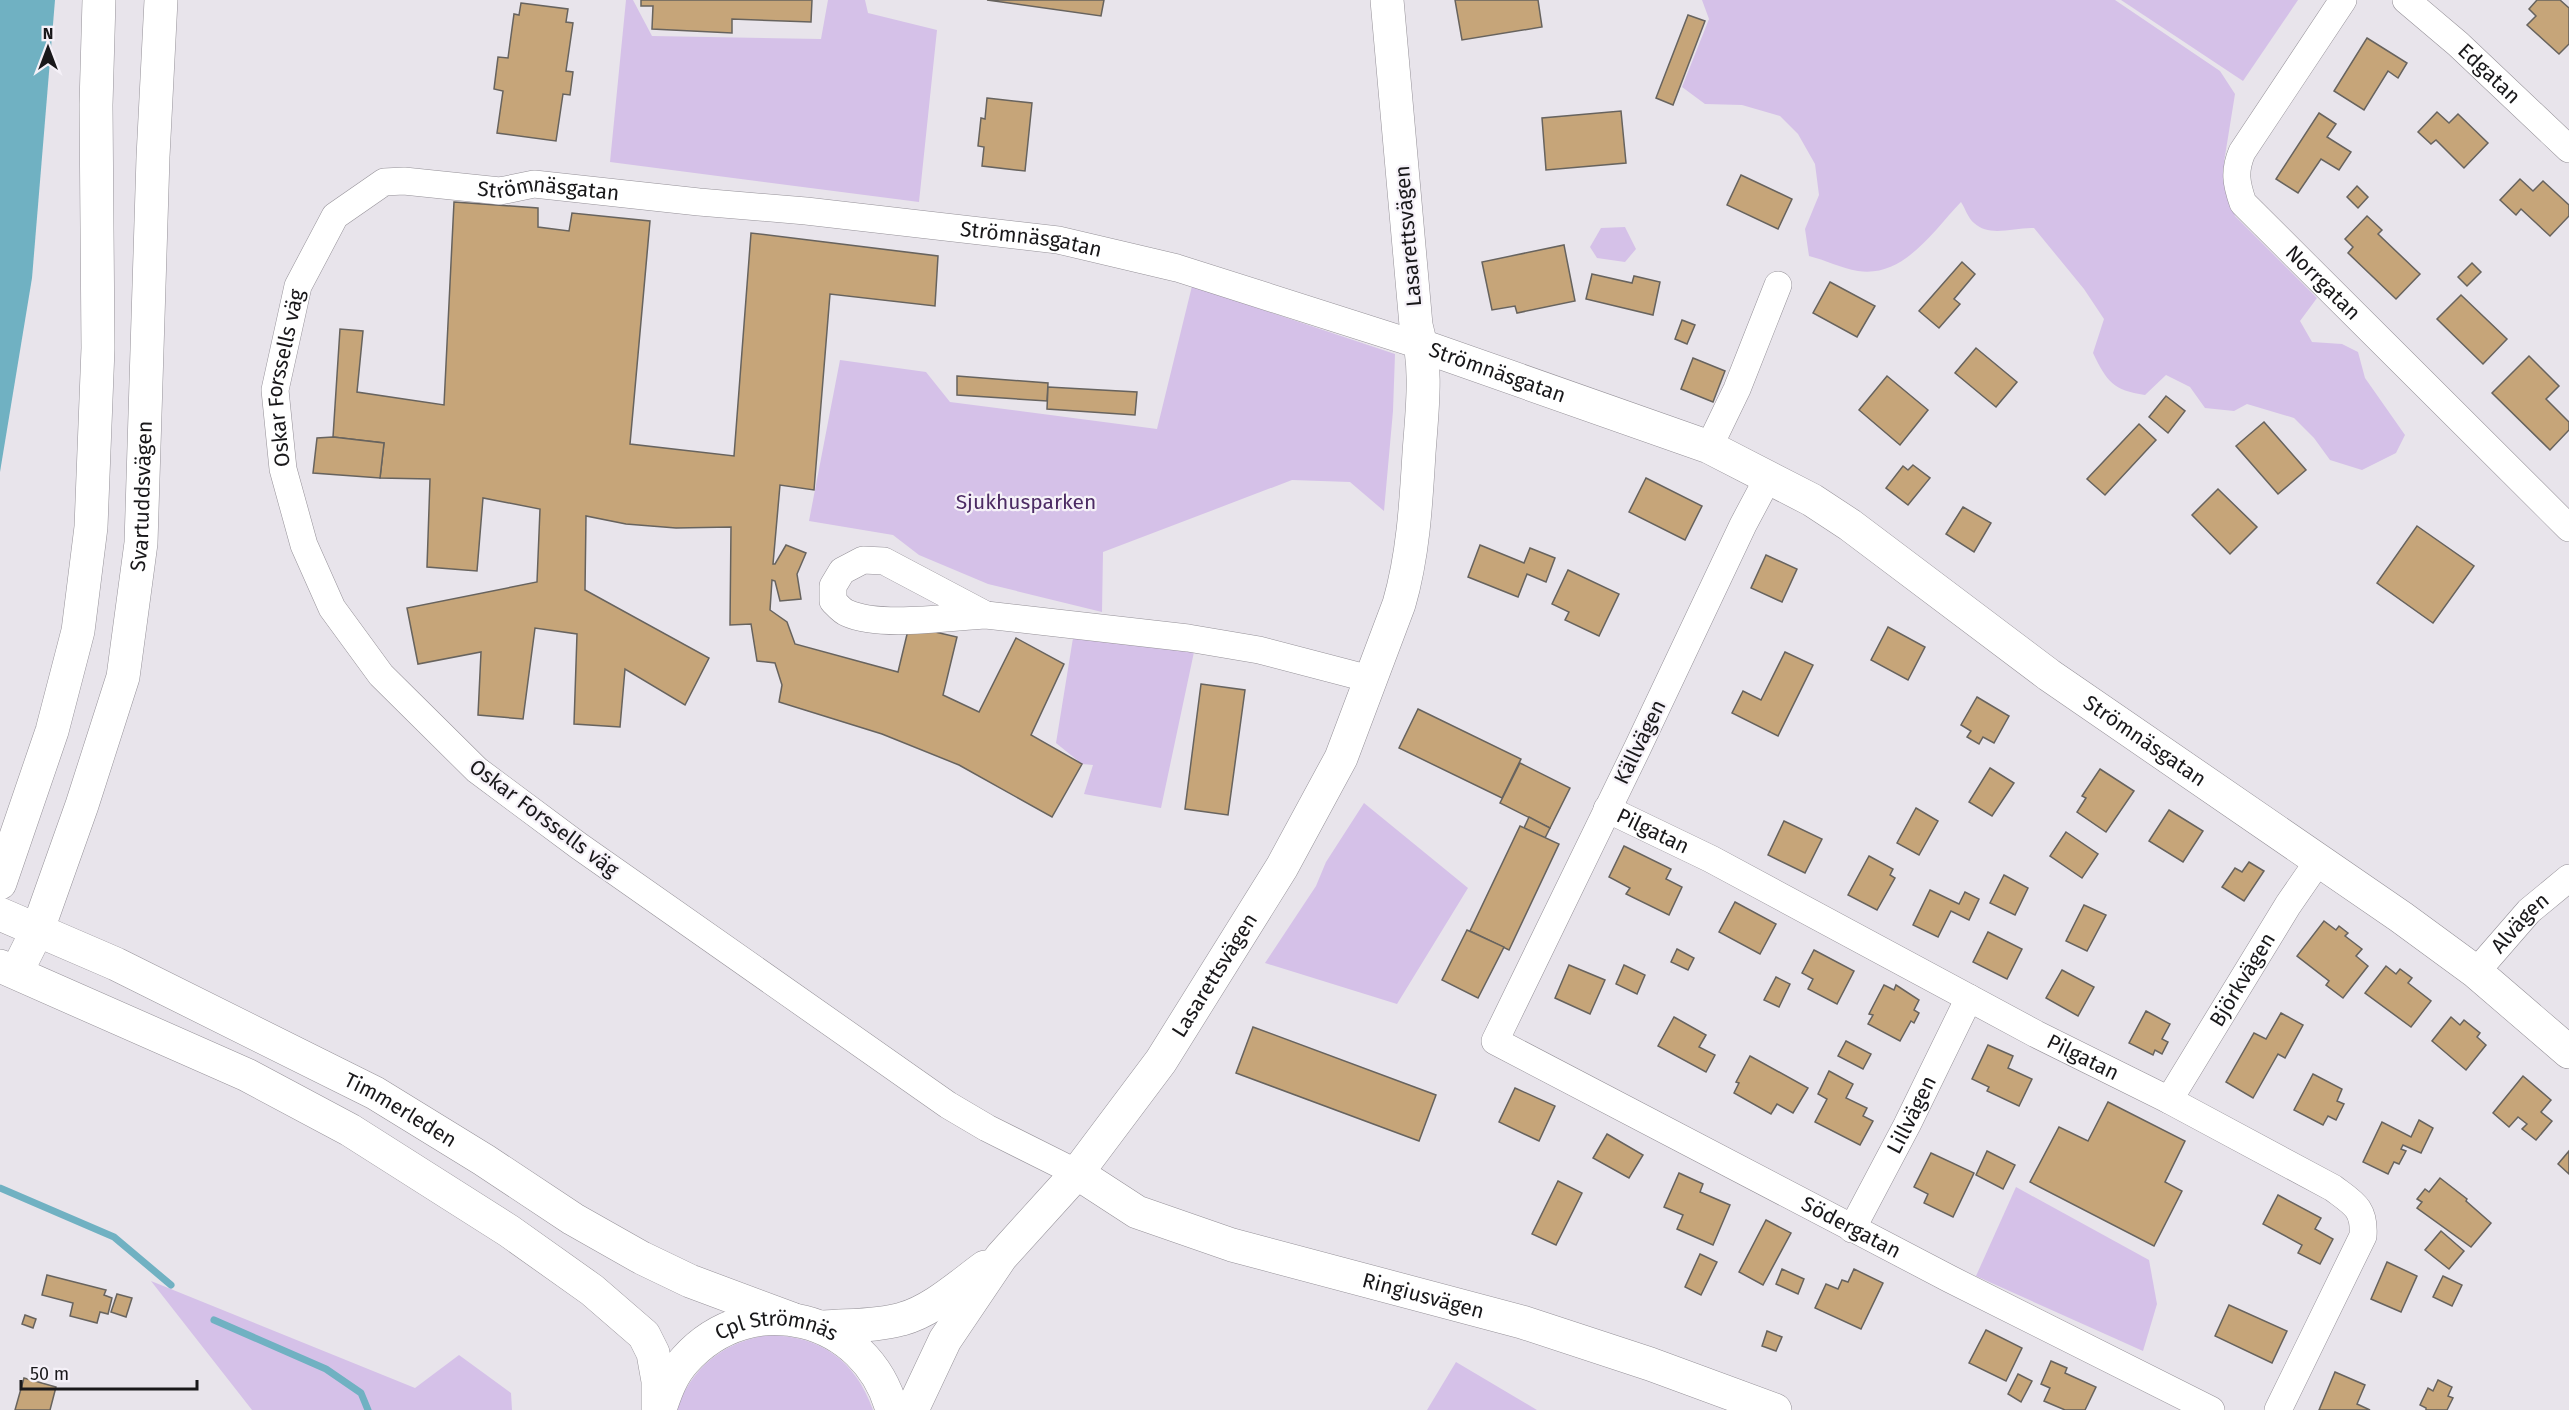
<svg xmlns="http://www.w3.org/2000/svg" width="2569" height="1410" viewBox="0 0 2569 1410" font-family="'Fira Sans',sans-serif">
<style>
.green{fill:#d5c1e8}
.water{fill:#70b1c2}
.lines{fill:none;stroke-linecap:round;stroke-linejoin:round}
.stream{stroke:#70b1c2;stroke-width:7}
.building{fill:#c6a579;stroke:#67635e;stroke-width:1.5}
.minor-casing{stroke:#959198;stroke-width:28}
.tertiary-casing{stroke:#959198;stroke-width:34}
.secondary-casing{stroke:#959198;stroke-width:34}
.minor{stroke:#fff;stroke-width:27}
.tertiary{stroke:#fff;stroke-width:33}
.secondary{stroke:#fff;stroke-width:33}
.labels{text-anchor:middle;stroke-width:4.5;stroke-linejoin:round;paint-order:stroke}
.street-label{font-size:21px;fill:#19181a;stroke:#f5f1f8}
.park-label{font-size:21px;fill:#4c2b64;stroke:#f5f1f8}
</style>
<rect width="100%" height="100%" fill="#e8e4eb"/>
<g class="green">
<path d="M626,0H633L652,36L821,39L828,0H865L868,13L937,30L919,202L610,162Z"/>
<path d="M1702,0H2115L2220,71L2235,94L2224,162L2227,191L2235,216L2317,298L2300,321L2312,342L2342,344L2358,352L2365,378L2405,435L2396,453L2362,470L2330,460L2314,438L2294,418L2247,404L2234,411L2205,408L2190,387L2166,375L2145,395C2113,390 2107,382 2093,353L2104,319L2084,289L2034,228C2014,227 1990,238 1974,223C1968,218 1965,208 1961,202C1933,231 1904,278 1858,271C1841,268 1825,260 1809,256L1805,229L1819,195L1815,164L1798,134L1780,116L1742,105L1705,104L1682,87L1709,19Z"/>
<path d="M2121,0H2298L2243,81Z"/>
<path d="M1625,227L1636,249L1625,262L1597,258L1590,247L1601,228Z"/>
<path d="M1192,286L1395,354L1393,411L1384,511L1350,482L1292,480L1103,552L1102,612L988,584L919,555L893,535L809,521L840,360L926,372L950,402L1157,429Z"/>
<path d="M1073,638L1194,652L1161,808L1084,794L1093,765L1082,764L1056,743Z"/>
<path d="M1364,803L1468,888L1397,1004L1265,963L1316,886L1326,862Z"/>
<path d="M2016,1187L2149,1260L2157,1304L2143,1351L1976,1276Z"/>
<path d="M151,1281L415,1388L459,1355L511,1393L512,1410H252Z"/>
<path d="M768,1335C821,1336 855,1360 873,1410H676C692,1367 723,1342 768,1335Z"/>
<path d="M1456,1362L1537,1410H1427Z"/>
</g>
<path class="water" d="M0,0H55L32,278L0,472Z"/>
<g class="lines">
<g class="stream">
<path d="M0,1188L114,1237L171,1285"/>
<path d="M214,1320L326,1369L361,1393L368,1410"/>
</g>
</g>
<g class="building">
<path d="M641,0H812L811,22L732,19V33L652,29L653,6H641Z"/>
<path d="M987,0H1104L1101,16Z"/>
<path d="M1455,0H1538L1542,27L1462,40Z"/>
<path d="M2537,0H2560L2569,8V44L2559,54L2527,25L2536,16L2529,9Z"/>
<path d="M521,3L568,9L566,22L573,23L566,71L573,72L570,95L563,94L556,141L497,133L503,91L494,89L498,57L508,58L514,14L519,15Z"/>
<path d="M1688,15L1705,21L1673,105L1656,98Z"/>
<path d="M2367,38L2407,63L2398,78L2388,71L2364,110L2334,91Z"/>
<path d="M987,98L1032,103L1025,171L982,166L984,147L978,146L981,118L985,119Z"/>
<path d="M1621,111L1626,163L1546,170L1542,118Z"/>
<path d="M2437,112L2449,123L2458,114L2488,143L2464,168L2436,140L2431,144L2418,132Z"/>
<path d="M2319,113L2336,124L2327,137L2351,152L2339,170L2321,159L2298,193L2276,179Z"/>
<path d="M1741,175L1792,199L1778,229L1727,205Z"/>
<path d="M2520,179L2533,191L2543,181L2569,205V216L2550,236L2521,209L2516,215L2500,200Z"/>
<path d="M2357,186L2368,197L2358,208L2347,197Z"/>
<path d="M454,202L538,208V227L569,231L572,213L650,221L630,444L734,456L751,233L938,256L935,306L830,294L814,490L780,485L773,564H775L786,545L806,553L797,574L801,599L780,601L775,581L772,580L770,610L787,622L795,644L898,672L909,626L957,637L943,695L979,712L1016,638L1064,664L1031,735L1082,764L1052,817L959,765L882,734L779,702L782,685L775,663L757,661L751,624L730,625L731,527L676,528L626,524L586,516L585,590L709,658L685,705L625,669L620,727L574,724L577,634L535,628L523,719L478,715L481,652L418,664L407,608L537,582L540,509L483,498L477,571L427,567L430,479L380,478L384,443L333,437L340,329L363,331L357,392L444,405Z"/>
<path d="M2367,216L2382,230L2378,234L2420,274L2396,299L2348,253L2353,247L2345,239Z"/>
<path d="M1564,245L1575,301L1517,313L1515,306L1492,310L1482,262Z"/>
<path d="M1962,262L1975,274L1954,299L1960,304L1939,328L1919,311Z"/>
<path d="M2472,263L2481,272L2467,286L2458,277Z"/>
<path d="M1592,274L1632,283L1634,276L1660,282L1653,315L1586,299Z"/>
<path d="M1830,282L1875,306L1857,337L1813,313Z"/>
<path d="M2461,295L2507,339L2483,364L2437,319Z"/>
<path d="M1682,320L1695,325L1687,344L1675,339Z"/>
<path d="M1976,348L2017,382L1996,407L1955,373Z"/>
<path d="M2529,356L2559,386L2546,399L2569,422V430L2550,450L2492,393Z"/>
<path d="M1693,358L1725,371L1713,402L1681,389Z"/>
<path d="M957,376L1048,383L1047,401L957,395Z"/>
<path d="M1887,376L1928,410L1900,445L1859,410Z"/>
<path d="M1048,387L1137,392L1135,415L1047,409Z"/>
<path d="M2166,396L2185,411L2168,433L2149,417Z"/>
<path d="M2264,422L2306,470L2278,494L2236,446Z"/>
<path d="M2139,424L2156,440L2105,495L2087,479Z"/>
<path d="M333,437L384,443L380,478L313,473L317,438Z"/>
<path d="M1913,465L1930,478L1908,505L1886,488L1903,466L1908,470Z"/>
<path d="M1646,478L1702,506L1685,540L1629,512Z"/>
<path d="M2218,489L2257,527L2230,554L2192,515Z"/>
<path d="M1963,507L1991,523L1974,552L1946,534Z"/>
<path d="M2417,526L2474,566L2433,623L2377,583Z"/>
<path d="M1480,545L1524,563L1530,548L1555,558L1546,582L1527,574L1518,597L1468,577Z"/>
<path d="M1766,555L1797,569L1782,602L1751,588Z"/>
<path d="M1568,570L1619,594L1599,636L1565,620L1569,612L1552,604Z"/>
<path d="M1888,627L1925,647L1908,680L1871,660Z"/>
<path d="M1785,652L1813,665L1778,736L1732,713L1743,691L1761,700Z"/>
<path d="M1201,684L1245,690L1228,815L1185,809Z"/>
<path d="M1977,697L2009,716L1994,743L1983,737L1979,744L1967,737L1971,731L1961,725Z"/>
<path d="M1418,709L1521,759L1502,798L1399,748Z"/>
<path d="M1520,763L1570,788L1550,828L1500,803Z"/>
<path d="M1990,768L2014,783L1992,816L1969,802Z"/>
<path d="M2100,769L2134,791L2106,832L2077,812L2086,798L2082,796Z"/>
<path d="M1916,808L1938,821L1919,855L1897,843Z"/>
<path d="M2169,810L2203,831L2183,862L2149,841Z"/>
<path d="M1529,817L1550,828L1545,838L1524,828Z"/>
<path d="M1784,821L1822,839L1805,873L1768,855Z"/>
<path d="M1520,826L1559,844L1509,950L1470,931Z"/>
<path d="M2066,832L2098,854L2082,878L2050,856Z"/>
<path d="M1624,846L1671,869L1666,879L1682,887L1669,915L1626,894L1630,888L1609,877Z"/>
<path d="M1869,856L1893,869L1890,875L1895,878L1877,910L1848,895Z"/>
<path d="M2249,862L2264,871L2244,901L2222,887L2235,868L2242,872Z"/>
<path d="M2004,875L2028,888L2015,915L1990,903Z"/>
<path d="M1930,890L1959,904L1965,892L1979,899L1969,920L1951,911L1938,937L1913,925Z"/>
<path d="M1735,902L1776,924L1760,954L1719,932Z"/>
<path d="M2084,905L2106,915L2087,951L2066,941Z"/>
<path d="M2324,921L2336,930L2339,926L2348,933L2345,936L2362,949L2356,956L2368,966L2343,998L2326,985L2329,981L2297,956Z"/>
<path d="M1467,930L1504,947L1478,998L1442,980Z"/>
<path d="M1988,932L2022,949L2007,979L1973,962Z"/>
<path d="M1677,949L1694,958L1688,970L1671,962Z"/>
<path d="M1814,950L1854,971L1837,1004L1808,989L1813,979L1802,973Z"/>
<path d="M1569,965L1605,980L1590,1014L1555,998Z"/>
<path d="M1624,965L1645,975L1637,994L1616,984Z"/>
<path d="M2386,966L2396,974L2400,969L2412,978L2408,983L2431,1001L2411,1027L2365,993Z"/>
<path d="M2062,970L2094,987L2078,1016L2046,998Z"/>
<path d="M1776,977L1790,984L1779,1007L1764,1000Z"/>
<path d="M1884,985L1894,990L1896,985L1919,1000L1914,1010L1919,1013L1914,1023L1911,1021L1900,1041L1868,1024L1873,1015L1869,1014Z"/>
<path d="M2146,1011L2170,1024L2162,1039L2168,1042L2162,1054L2155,1050L2153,1055L2129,1043Z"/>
<path d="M2281,1013L2303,1025L2285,1058L2278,1054L2253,1098L2226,1082L2254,1033L2266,1039Z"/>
<path d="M1674,1017L1706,1035L1699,1047L1715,1055L1706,1072L1658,1046Z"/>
<path d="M2451,1017L2460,1025L2464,1020L2480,1033L2477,1037L2486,1045L2466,1070L2432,1041Z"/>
<path d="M1253,1027L1436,1095L1419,1141L1236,1073Z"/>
<path d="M1846,1041L1871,1054L1863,1069L1838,1056Z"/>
<path d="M1988,1045L2013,1056L2008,1068L2032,1079L2019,1106L1987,1091L1989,1087L1972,1079Z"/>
<path d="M1750,1056L1808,1088L1793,1113L1777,1104L1771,1114L1734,1093L1739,1083L1736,1082Z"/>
<path d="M1829,1071L1853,1084L1846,1098L1867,1108L1863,1116L1873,1121L1860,1145L1815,1122L1827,1099L1818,1094Z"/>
<path d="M2313,1074L2342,1089L2337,1101L2344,1104L2336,1120L2328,1116L2323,1125L2294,1110Z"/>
<path d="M2523,1076L2551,1100L2541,1112L2552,1121L2536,1140L2522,1129L2527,1124L2518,1117L2509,1127L2493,1113Z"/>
<path d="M1515,1088L1555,1106L1539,1141L1499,1122Z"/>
<path d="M2108,1102L2185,1141L2165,1182L2182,1191L2154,1246L2030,1182L2059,1127L2088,1141Z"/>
<path d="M2419,1120L2433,1128L2421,1153L2403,1145L2401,1149L2406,1151L2399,1164L2394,1162L2388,1174L2363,1162L2382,1122L2411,1137Z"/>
<path d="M1607,1134L1643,1155L1629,1178L1593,1158Z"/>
<path d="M1987,1151L2015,1165L2003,1189L1976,1175Z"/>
<path d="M2569,1151V1174L2558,1164Z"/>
<path d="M1931,1153L1974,1173L1953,1217L1924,1203L1928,1194L1914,1187Z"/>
<path d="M1679,1173L1703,1184L1700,1192L1730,1205L1713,1245L1677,1229L1683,1215L1664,1207Z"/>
<path d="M2440,1178L2467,1199L2466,1201L2491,1223L2471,1247L2417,1208L2422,1202L2417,1199L2425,1189L2429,1192Z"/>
<path d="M1558,1181L1582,1193L1556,1245L1532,1234Z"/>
<path d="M2278,1195L2321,1218L2315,1229L2333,1239L2320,1264L2298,1253L2302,1245L2263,1224Z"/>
<path d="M1766,1220L1791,1233L1763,1285L1739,1272Z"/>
<path d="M2441,1231L2464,1251L2449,1269L2425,1250Z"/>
<path d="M1700,1254L1717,1262L1701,1295L1685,1287Z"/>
<path d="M2387,1262L2417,1276L2401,1312L2371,1299Z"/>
<path d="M1782,1269L1804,1279L1798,1294L1776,1284Z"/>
<path d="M1854,1269L1883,1283L1861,1329L1815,1308L1826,1284L1838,1289L1842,1280L1848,1282Z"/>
<path d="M47,1275L106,1290L104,1295L112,1298L108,1314L100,1312L97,1323L70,1316L73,1303L42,1295Z"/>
<path d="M2443,1276L2462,1285L2452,1306L2433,1297Z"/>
<path d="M117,1294L132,1298L126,1317L111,1312Z"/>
<path d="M2229,1305L2287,1331L2272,1363L2215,1336Z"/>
<path d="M25,1315L36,1319L33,1328L22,1324Z"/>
<path d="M1986,1330L2022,1348L2006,1381L1969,1363Z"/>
<path d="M1767,1331L1782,1337L1776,1351L1762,1346Z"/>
<path d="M2051,1361L2067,1368L2065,1373L2096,1387L2085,1410H2065L2044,1401L2050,1388L2041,1384Z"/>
<path d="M2335,1372L2365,1385L2357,1404L2370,1410H2319Z"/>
<path d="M2018,1374L2032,1381L2021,1402L2008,1394Z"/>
<path d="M24,1378L56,1387L50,1410H15Z"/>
<path d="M2438,1380L2452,1387L2448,1396L2453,1398L2447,1410H2426V1408L2420,1405L2428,1388L2433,1391Z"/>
</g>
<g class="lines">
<g class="minor-casing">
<g id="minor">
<path id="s1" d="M2343,0L2242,152C2234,171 2236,183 2243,203L2569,528"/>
<path id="s2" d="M2406,0L2458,44L2569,149"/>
<path d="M1709,447L1737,389L1778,285"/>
<path id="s3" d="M1769,476L1743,525L1637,749L1495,1041L1950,1279L2211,1410"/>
<path d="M986,615C949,617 880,628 847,613C842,611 837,605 833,601V586L842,571L863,560L884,561L986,615L1188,638L1259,650L1370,679"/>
<path id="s4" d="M1607,809L1711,859L2036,1034L2169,1100L2333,1188C2353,1203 2365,1208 2363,1236L2278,1410"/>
<path id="s5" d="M2476,972L2529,911L2569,878"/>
<path id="s6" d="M2169,1100L2288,905L2319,860"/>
<path id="s7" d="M1077,1173L987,1128L948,1105L579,846L477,770L381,675L332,608L304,545L283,469L275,390L298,286L335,216L384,182L404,181L500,191L534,184L699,202L806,211L1058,240L1177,268L1422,346"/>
<path id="s8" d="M1852,1229L1907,1125L1969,998"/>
</g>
</g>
<g class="tertiary-casing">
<g id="tertiary">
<path id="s9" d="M1422,346L1709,447L1812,500L1850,525L2049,675L2401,917L2476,972L2569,1052"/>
<path id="s10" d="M1077,1173L1137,1212L1232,1245L1522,1322L1650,1364L1775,1410"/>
<path d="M824,1327C849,1325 878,1326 902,1319C932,1311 960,1285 985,1267"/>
<path id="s11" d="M912,1410L945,1340L1001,1257L1077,1173L1161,1061L1282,867L1341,758L1399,604C1413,556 1416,504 1419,453C1422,410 1428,368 1416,325L1387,0"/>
</g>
</g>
<g class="secondary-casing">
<g id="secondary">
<path d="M0,883L52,731L78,631L91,527L98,348L96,105L99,0"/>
<path id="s12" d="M0,914L116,964L375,1093L484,1160L573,1219L642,1258L690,1281L792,1319"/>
<path d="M0,966L247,1075L350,1130L509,1231L592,1290L644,1335L653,1353L658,1381V1410"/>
<path id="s13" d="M17,971L38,929L82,805L123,677L141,543L153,157L161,0"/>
<path id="s14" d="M660,1409C666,1391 672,1374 685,1360C751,1286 867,1316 892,1410"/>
</g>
</g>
<use href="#minor" class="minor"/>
<use href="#tertiary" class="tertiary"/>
<use href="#secondary" class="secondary"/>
</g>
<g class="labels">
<g class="street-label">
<text dy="7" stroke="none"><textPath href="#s2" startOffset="111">Edgatan</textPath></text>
<text dy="7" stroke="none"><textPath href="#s7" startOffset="1580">Strömnäsgatan</textPath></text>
<text transform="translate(1408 236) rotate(-95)" y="7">Lasarettsvägen</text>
<text dy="7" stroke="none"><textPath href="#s7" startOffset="2066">Strömnäsgatan</textPath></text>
<text dy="7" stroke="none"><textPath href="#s1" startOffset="348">Norrgatan</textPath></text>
<text dy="7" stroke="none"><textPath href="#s9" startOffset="80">Strömnäsgatan</textPath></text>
<text dy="7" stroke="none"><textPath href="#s7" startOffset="1182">Oskar Forssells väg</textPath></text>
<text dy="7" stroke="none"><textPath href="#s13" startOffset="495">Svartuddsvägen</textPath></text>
<text dy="7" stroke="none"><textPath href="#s9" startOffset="831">Strömnäsgatan</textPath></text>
<text transform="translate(1640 742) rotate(-64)" y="7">Källvägen</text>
<text transform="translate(544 818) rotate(37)" y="7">Oskar Forssells väg</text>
<text dy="7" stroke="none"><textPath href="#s4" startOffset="51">Pilgatan</textPath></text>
<text dy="7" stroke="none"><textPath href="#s5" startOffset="66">Alvägen</textPath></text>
<text dy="7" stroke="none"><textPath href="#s11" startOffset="532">Lasarettsvägen</textPath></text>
<text dy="7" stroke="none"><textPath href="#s6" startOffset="141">Björkvägen</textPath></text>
<text dy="7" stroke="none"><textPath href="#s4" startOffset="537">Pilgatan</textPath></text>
<text dy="7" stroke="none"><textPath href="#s12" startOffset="446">Timmerleden</textPath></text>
<text dy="7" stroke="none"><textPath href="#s8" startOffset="129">Lillvägen</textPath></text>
<text dy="7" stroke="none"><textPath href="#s3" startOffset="1030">Södergatan</textPath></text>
<text dy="7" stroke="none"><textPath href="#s10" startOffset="370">Ringiusvägen</textPath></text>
<text dy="7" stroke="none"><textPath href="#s14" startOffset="159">Cpl Strömnäs</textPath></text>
</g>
<g class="park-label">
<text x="1026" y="509">Sjukhusparken</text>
</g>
</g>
<g transform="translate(48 48)" stroke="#f5f1f8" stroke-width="4.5" paint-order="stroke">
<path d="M0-4.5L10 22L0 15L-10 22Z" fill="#19181a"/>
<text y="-9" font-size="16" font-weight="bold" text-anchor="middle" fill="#19181a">N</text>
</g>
<path d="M21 1380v9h176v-9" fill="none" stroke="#19181a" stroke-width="3"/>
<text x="30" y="1380" font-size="18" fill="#19181a" stroke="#f5f1f8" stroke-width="4.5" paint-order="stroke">50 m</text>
</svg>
